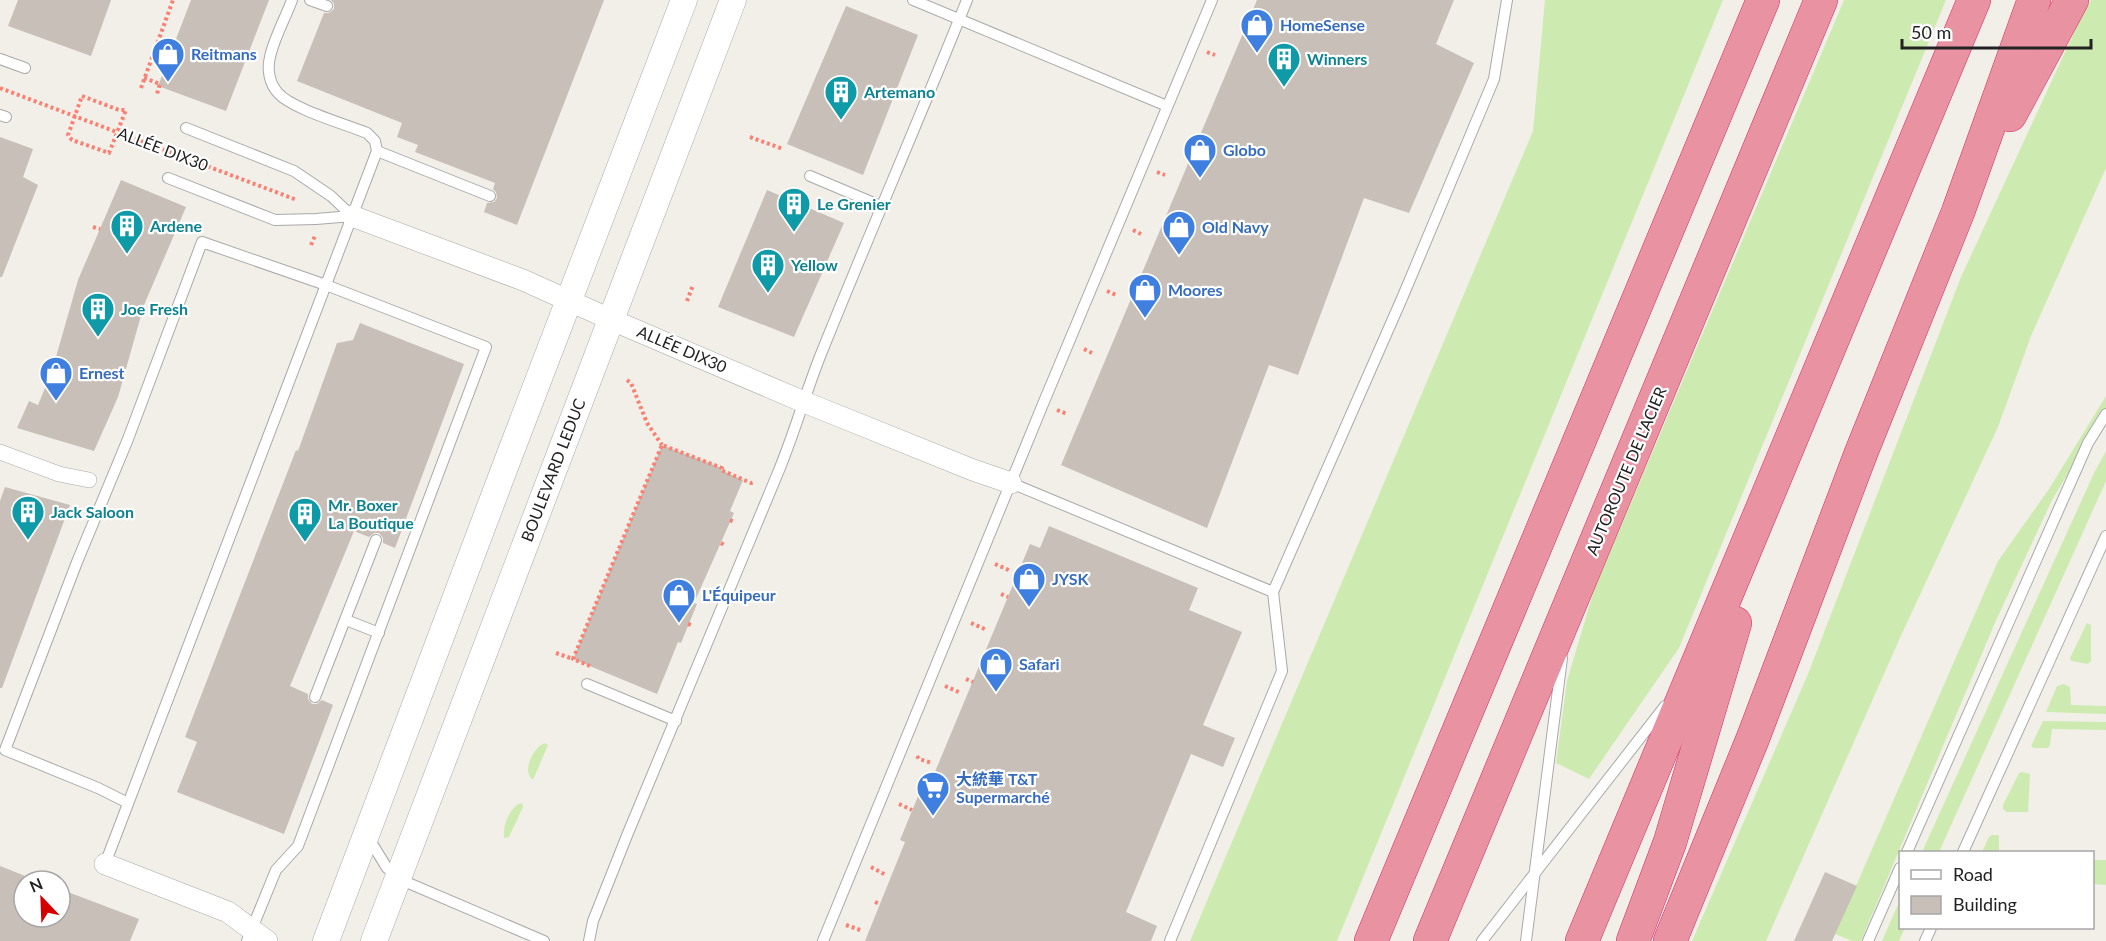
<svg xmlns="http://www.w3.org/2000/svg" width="2106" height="941" viewBox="0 0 2106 941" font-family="Lato,'Noto Sans SC',sans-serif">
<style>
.grass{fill:#cdebb0}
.building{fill:#c7bfb8}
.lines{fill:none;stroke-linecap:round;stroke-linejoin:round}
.service-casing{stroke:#a9a9a9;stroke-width:12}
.pedestrian-casing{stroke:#a9a9a9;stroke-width:16}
.minor-casing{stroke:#a9a9a9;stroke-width:22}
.tertiary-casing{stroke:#a9a9a9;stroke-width:27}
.motorway-casing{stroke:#dc2a67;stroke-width:34}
.path{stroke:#fa8072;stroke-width:4;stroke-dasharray:3 3;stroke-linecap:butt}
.service{stroke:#fff;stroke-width:10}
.pedestrian{stroke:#fff;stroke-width:15}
.minor{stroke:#fff;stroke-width:21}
.tertiary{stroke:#fff;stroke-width:26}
.motorway{stroke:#e892a2;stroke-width:33}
.labels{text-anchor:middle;stroke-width:4.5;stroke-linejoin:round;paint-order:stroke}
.shop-label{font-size:16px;font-weight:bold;fill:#366cbe;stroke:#fff;text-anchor:start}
.culture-label{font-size:16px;font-weight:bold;fill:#0d838f;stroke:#fff;text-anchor:start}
.street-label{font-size:16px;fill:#222;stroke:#fff}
</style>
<rect width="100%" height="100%" fill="#f2efe9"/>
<g class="grass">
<path d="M1545,0H1723L1337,941H1190L1533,131Z"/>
<path d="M1844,0H1946L1679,648L1589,779L1556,763L1567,681L1594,590Z"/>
<path d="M2091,0H2106V168L2031,336L1998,427L1899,640L1766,941H1692L1808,674L1961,277L2078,24Z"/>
<path d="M2106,396V411L2052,500L1994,625L1861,941H1852L1835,934L1998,561L2049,489Z"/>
<path d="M2106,451V481L1939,852H1922L2094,473Z"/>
<path d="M2087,623L2091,625V661L2088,664L2071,661L2070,658Z"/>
<path d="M2064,684L2070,687L2071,705L2106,706V714L2046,712L2057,686Z"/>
<path d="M2043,721L2106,722V730L2052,729L2050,745L2048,748H2034L2031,746Z"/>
<path d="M545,743L548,745L533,780C521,772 533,747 545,743Z"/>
<path d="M2022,772L2030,774L2028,812H2007L2003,809V805L2019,773Z"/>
<path d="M522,803L523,807L509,837L504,838C502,827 510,805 522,803Z"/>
<path d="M1992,835H1999V852H1982L1989,837Z"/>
<path d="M2092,860H2106V885L2093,884Z"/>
<path d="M1900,900V928H1905L1899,941H1882Z"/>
</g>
<g class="building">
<path d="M18,0H111L91,56L8,26Z"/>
<path d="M191,0H269L226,111L158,86Z"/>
<path d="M331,0H604L517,225L484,212L487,203L494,202L497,198L496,192L493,189L495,183L415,152L418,145L397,137L402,123L297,81L324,13H329L334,9V4Z"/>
<path d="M1257,0H1454L1436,44L1474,63L1409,213L1364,198L1298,375L1269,365L1207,528L1061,465Z"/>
<path d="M846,6L918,35L863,175L787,144Z"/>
<path d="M0,137L33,149L23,177L38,185L2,277H0Z"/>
<path d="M121,180L186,207L144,305L118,397L94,451L17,428L29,401L38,405L52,371L78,280Z"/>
<path d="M767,190L844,223L794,337L718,307Z"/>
<path d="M360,323L464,364L395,548L383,543V538L379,533H374L369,537L354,531L290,686L308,694V699L312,704H317L322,700L333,705L284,834L177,792L197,742L185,737L296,450L298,451L337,343L353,340Z"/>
<path d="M662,445L722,468L721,470L743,480L730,511L734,513L694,603L697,604L681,643L678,642L657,694L573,659Z"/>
<path d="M5,487L70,505L2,688H0V501Z"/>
<path d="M1049,526L1198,588L1189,610L1242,632L1203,725L1235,738L1223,767L1191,754L1126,912L1157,926L1151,941H865L905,842L900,840L921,789L927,791L1030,544L1040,548Z"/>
<path d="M0,866L38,881H24V917H60V889L139,919L130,941H0Z"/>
<path d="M1825,872L1857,886L1832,941H1794Z"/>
</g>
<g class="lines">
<g class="service-casing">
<g id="service">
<path d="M310,0L327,6"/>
<path d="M913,0L1167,106"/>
<path d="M0,59L25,68"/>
<path d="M0,115L6,117"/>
<path d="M186,128L294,171L331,196L352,216"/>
<path d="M377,151L490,196"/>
<path d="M810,176L881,206"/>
<path d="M168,178L275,220L316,219L352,216"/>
<path d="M1011,483L1273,592"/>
<path d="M346,620L379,633"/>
<path d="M587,684L676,721"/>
<path d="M315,697L376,540"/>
<path d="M128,803L98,788L5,750L77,562L128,439L202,242L326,285L486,347L298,846L276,870L247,941"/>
<path d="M368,837L387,868L406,882L544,941"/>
<path d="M1907,852L2088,443L2106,414"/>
<path d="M1963,852L2106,536"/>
<path d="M105,864L377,151L375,141L367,133C345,124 292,109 278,93C269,83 267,69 270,57C274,38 285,19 292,0"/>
<path d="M589,941L593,921L628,833L777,475C793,437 804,398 819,359C867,239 919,120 967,0"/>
<path d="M823,941L1043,404L1212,0"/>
<path d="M1170,941L1282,671L1273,592L1403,296L1494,79L1507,0"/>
<path d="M1482,941L1665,706"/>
<path d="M1526,941L1562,658"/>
<path d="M1868,941L1900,868"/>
<path d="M1925,941L1931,928"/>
</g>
</g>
<g class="pedestrian-casing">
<path id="pedestrian" d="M0,452L59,474L89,480"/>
</g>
<g class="minor-casing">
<g id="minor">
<path d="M352,216L523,280L612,320L804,402L973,470L1011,483"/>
<path d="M105,864L228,912L267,941"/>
</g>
</g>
<g class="tertiary-casing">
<g id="tertiary">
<path d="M326,941L505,467L684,0"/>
<path d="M374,941L733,0"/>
</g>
</g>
<g class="motorway-casing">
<g id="motorway">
<path d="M2010,115L2072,0"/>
<path d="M1371,941L1763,0"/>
<path d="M1430,941L1821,0"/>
<path d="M1582,941L1974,0"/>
<path d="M1633,941L1670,842L1735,623"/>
<path d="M1670,941L1753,738L1861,453L1958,212L2034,0"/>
</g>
</g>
<g class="path">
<path d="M1207,52L1215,55"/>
<path d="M144,78L160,84L157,94"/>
<path d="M0,88L297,200"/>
<path d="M141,88L173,0"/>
<path d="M82,96L119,110H126L109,153L72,140L68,135Z"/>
<path d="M750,137L783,149"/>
<path d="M1157,172L1165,175"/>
<path d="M93,227L100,229"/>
<path d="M1133,230L1141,234"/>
<path d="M311,245L315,236"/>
<path d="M1107,291L1116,295"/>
<path d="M687,301L693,285"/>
<path d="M1084,349L1092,353"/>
<path d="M627,380L631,383L647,423L662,445"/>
<path d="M1057,410L1067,414"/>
<path d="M730,520L734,522"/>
<path d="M721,543L724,545"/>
<path d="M995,564L1011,571"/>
<path d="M1001,594L1008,597"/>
<path d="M971,623L987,630"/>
<path d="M688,624L691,625"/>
<path d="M556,653L573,659"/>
<path d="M590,666L573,659L662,445L722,468L721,470L751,483L755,482"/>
<path d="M966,679L973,682"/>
<path d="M945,686L961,693"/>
<path d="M917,756L919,759L932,763"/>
<path d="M899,804L912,810"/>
<path d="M871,867L886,875"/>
<path d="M875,902L880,904"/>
<path d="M846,925L863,931"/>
</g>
<use href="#service" class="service"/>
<use href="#pedestrian" class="pedestrian"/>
<use href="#minor" class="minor"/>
<use href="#tertiary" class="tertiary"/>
<use href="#motorway" class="motorway"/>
</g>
<defs>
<g id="shop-pin" transform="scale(1.725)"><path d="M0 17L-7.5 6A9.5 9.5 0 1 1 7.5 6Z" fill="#3f7fe0" stroke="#fff"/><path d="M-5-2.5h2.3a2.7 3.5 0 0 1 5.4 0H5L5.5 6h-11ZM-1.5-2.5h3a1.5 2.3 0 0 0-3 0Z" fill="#fff"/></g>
<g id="building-pin" transform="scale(1.725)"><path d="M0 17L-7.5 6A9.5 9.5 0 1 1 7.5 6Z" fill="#0f9aa8" stroke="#fff"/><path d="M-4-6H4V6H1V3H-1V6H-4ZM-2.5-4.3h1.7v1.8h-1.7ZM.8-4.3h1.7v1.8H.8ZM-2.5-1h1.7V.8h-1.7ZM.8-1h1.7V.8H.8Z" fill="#fff"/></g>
<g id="supermarket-pin" transform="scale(1.725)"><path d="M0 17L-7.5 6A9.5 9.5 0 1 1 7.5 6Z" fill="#3f7fe0" stroke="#fff"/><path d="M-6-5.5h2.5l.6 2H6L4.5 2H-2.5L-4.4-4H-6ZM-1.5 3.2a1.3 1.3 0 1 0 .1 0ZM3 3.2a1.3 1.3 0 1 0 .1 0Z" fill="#fff"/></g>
</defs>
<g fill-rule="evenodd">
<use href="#shop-pin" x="1257" y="25"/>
<use href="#shop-pin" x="168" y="54"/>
<use href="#building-pin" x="1284" y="59"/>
<use href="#building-pin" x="841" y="92"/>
<use href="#shop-pin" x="1200" y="150"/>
<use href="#building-pin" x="794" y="204"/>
<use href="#building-pin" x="127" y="226"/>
<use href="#shop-pin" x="1179" y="227"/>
<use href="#building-pin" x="768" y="265"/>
<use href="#shop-pin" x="1145" y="290"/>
<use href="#building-pin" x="98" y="309"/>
<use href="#shop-pin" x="56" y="373"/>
<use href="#building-pin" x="28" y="512"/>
<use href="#building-pin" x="305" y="514"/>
<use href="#shop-pin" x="1029" y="579"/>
<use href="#shop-pin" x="679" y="595"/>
<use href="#shop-pin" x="996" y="664"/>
<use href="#supermarket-pin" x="933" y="788"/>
</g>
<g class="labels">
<g class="shop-label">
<text x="1280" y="31">HomeSense</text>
<text x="191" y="60">Reitmans</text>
<text x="1223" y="156">Globo</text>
<text x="1202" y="233">Old Navy</text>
<text x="1168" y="296">Moores</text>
<text x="79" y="379">Ernest</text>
<text x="1052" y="585">JYSK</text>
<text x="702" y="601">L'Équipeur</text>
<text x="1019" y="670">Safari</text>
<text x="956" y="785">大統華 T&amp;T<tspan x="956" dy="18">Supermarché</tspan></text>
</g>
<g class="culture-label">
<text x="1307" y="65">Winners</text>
<text x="864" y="98">Artemano</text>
<text x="817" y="210">Le Grenier</text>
<text x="150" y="232">Ardene</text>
<text x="791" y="271">Yellow</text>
<text x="121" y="315">Joe Fresh</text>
<text x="328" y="511">Mr. Boxer<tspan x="328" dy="18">La Boutique</tspan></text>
<text x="51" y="518">Jack Saloon</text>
</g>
<g class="street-label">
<text transform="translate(163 149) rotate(21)" y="6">ALLÉE DIX30</text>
<text transform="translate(682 349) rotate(23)" y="6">ALLÉE DIX30</text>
<text transform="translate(553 470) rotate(-69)" y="6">BOULEVARD LEDUC</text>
<text transform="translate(1626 471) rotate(-67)" y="6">AUTOROUTE DE L'ACIER</text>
</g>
</g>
<rect x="1899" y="851" width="195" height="78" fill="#ffffff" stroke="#a7a7a7" stroke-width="1.5"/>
<rect x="1911" y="870" width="30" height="9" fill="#ffffff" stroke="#a7a7a7" stroke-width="1.5"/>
<text x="1953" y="881" font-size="18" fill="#222222">Road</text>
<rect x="1911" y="896" width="30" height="18" fill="#c7bfb8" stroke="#a7a7a7" stroke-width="1.5"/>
<text x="1953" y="911" font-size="18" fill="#222222">Building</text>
<g transform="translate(42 899) rotate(337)"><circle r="28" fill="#ffffff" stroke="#a7a7a7" stroke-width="1.5"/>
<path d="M0-4.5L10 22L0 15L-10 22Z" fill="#d40000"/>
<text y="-9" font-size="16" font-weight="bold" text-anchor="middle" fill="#222222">N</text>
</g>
<path d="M1902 39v9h189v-9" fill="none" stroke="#222222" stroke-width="3"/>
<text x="1911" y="39" font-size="18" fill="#222222" stroke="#ffffff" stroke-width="4.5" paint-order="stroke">50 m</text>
</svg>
